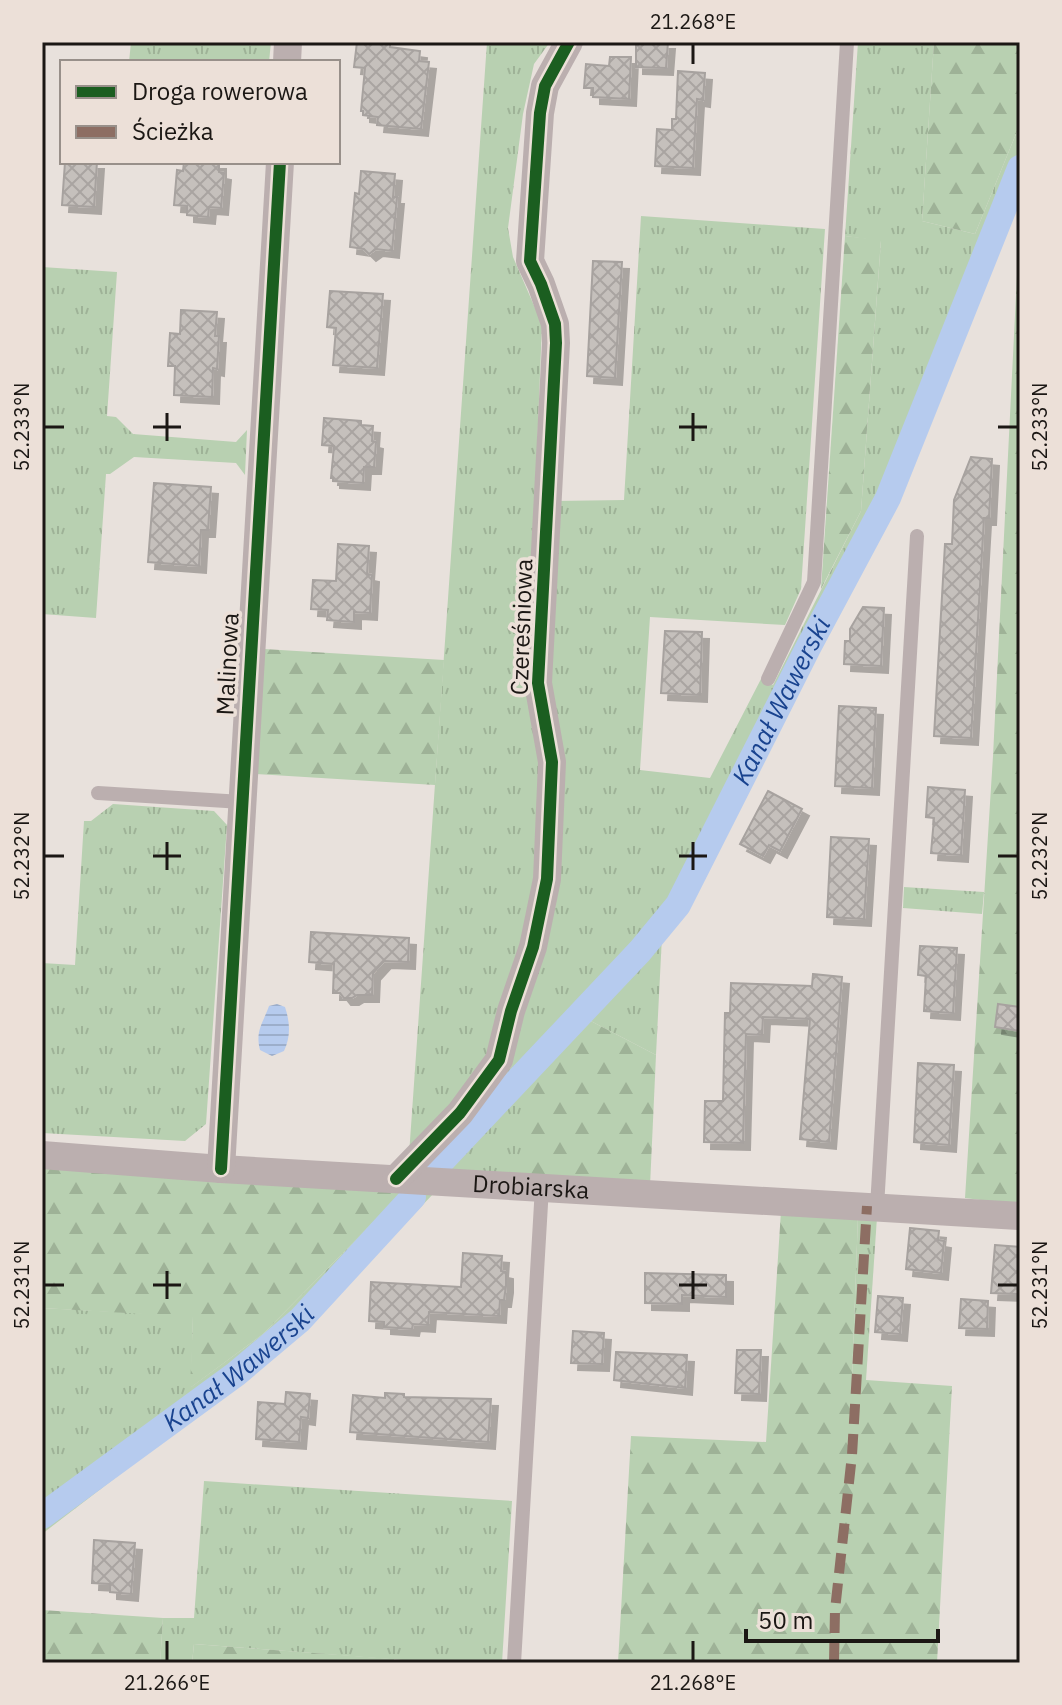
<svg xmlns="http://www.w3.org/2000/svg" width="1062" height="1705" viewBox="0 0 1062 1705" font-family="'IBM Plex Sans',sans-serif">
<style>
.grass{fill:url(#grass-tufts)}
.forest{fill:url(#forest-firs)}
.water{fill:url(#water-rules)}
.lines{fill:none;stroke-linecap:round;stroke-linejoin:round}
.canal{stroke:#b6cbee;stroke-width:26}
.building{fill:url(#building-cross-hatch);stroke:#a7a29f;stroke-width:2;filter:url(#shadow)}
.service{stroke:#bbafaf;stroke-width:14}
.minor{stroke:#bbafaf;stroke-width:28}
.quiet{stroke:#8d6e63;stroke-width:10;stroke-dasharray:20 10;stroke-linecap:butt}
.cycleway-casing{stroke:#ece0d8;stroke-width:17}
.cycleway{stroke:#1b5e20;stroke-width:12}
.ticks{fill:none;stroke:#1b1714;stroke-width:3}
.labels{text-anchor:middle;stroke-width:7;stroke-linejoin:round;paint-order:stroke}
.street-label{font-size:24px;fill:#1b1714;stroke:#ece0d8}
.water-label{font-size:26px;font-style:italic;fill:#19438f;stroke:#ece0d8}
.neatline{fill:none;stroke:#1b1714;stroke-width:3}
.ticks-label{font-size:20px;text-anchor:middle;fill:#1b1714}
</style>
<defs>
<pattern id="grass-tufts" width="24" height="20" patternUnits="userSpaceOnUse" patternTransform="scale(2)"><rect width="24" height="20" fill="#b8d0b1"/><path d="M3 7l-1-3M5 7V3M7 7l1-3M15 17l-1-3M17 17v-4M19 17l1-3" fill="none" stroke="#9eb297"/></pattern>
<pattern id="forest-firs" width="22" height="20" patternUnits="userSpaceOnUse" patternTransform="scale(2)"><rect width="22" height="20" fill="#b8d0b1"/><path d="M5 1l3.5 6h-7zM16 11l3.5 6h-7z" fill="#9eb297"/></pattern>
<pattern id="water-rules" width="6" height="5" patternUnits="userSpaceOnUse" patternTransform="scale(2)"><rect width="6" height="5" fill="#b6cbee"/><path d="M0 2.5h6" fill="none" stroke="#9caecb"/></pattern>
<pattern id="building-cross-hatch" width="8" height="8" patternUnits="userSpaceOnUse" patternTransform="scale(2)"><rect width="8" height="8" fill="#c5c0bc"/><path d="M0 0l8 8M0 8l8-8" fill="none" stroke="#a9a4a1"/></pattern>
<filter id="shadow"><feDropShadow dx="7" dy="7" stdDeviation="0" flood-color="#0004"/></filter>
</defs>
<rect width="100%" height="100%" fill="#e8e1dc"/>
<g class="grass">
<path d="M131,42H271L269,62H129Z"/>
<path d="M487,42H550L534,64L523,114L508,228L513,257L542,324L528,676L539,735L536,900L482,1072L409,1155Z"/>
<path d="M858,42H934L922,221L975,234L1020,124V189L892,506L684,912L662,936L656,1055L585,1018L527,1178L419,1169L511,1067L550,908L546,691L555,501L624,500L641,216L825,229L801,589L785,625L650,617L640,770L710,778L761,679L773,685L861,511L881,241L845,236Z"/>
<path d="M42,267L117,272L107,416L116,417L133,434L236,442L247,430L245,475L236,463L134,457L110,474H106L96,618L42,614Z"/>
<path d="M113,804L214,811L227,825L206,1124L185,1141L42,1133V963L75,965L84,821H91Z"/>
<path d="M904,887L984,892L982,914L903,908Z"/>
<path d="M404,1191L434,1193L295,1340L42,1534V1308L193,1316L191,1387L263,1334Z"/>
<path d="M858,1216L877,1217L866,1380H852Z"/>
<path d="M204,1481L512,1501L502,1663H441L194,1644L192,1663H160L163,1618H194Z"/>
</g>
<g class="forest">
<path d="M934,42H1020V124L975,234L922,221Z"/>
<path d="M1020,215V1205L965,1198L993,756Z"/>
<path d="M845,236L881,240L861,511L821,589Z"/>
<path d="M264,649L444,660L435,785L256,774Z"/>
<path d="M585,1018L656,1055L650,1186L527,1178L530,1078Z"/>
<path d="M42,1166L404,1191L263,1334L190,1388L193,1317L42,1308Z"/>
<path d="M781,1211L858,1216L852,1379L952,1386L937,1663H618L631,1436L766,1442Z"/>
<path d="M42,1610L163,1618L160,1663H42Z"/>
<path d="M194,1644L394,1659V1663H192Z"/>
</g>
<path class="water" d="M277,1004L285,1007C290,1022 291,1036 284,1051L272,1056L260,1050C255,1031 263,1023 269,1006Z"/>
<g class="lines">
<g class="canal">
<path id="s1" d="M437,1166L640,951L678,905L809,646L888,498L1020,168"/>
<path id="s2" d="M42,1516L236,1374L300,1320L413,1197"/>
</g>
</g>
<g class="building">
<path d="M357,42L390,43V47L420,51L419,61L429,62L421,129L377,125L378,117L363,115V111H361L365,68L354,67Z"/>
<path d="M636,42H668L666,68L636,67Z"/>
<path d="M610,57H631L629,99L593,97V88H584L586,64L609,66Z"/>
<path d="M678,71L705,73L703,100L697,99L693,168L655,166L657,129L672,130V119H676Z"/>
<path d="M65,162H97L94,207L62,205Z"/>
<path d="M184,162H219V172L224,173L221,208L209,207L208,217L187,215V206L174,205L177,170L183,171Z"/>
<path d="M361,171L395,174L393,197H397L392,251L376,249L369,254L364,249L350,247L355,193L359,194Z"/>
<path d="M593,261L622,262L615,378L587,376Z"/>
<path d="M330,291L383,294L377,368L333,365L336,328L327,327Z"/>
<path d="M181,310L217,312L215,336H219L217,369L213,368L212,397L174,395L175,366H168L170,333L180,334Z"/>
<path d="M324,418L361,421V425L373,426L372,441L376,442L374,467H364L363,483L333,481V478H331L334,446L322,445Z"/>
<path d="M971,457L992,459L989,518H984L971,738L934,736L945,544H952L954,500Z"/>
<path d="M154,483L211,487L208,530H201L199,566L148,562Z"/>
<path d="M338,544L369,546L367,574L372,575L370,613L354,612V622L327,620L328,610L311,609L313,580L336,581Z"/>
<path d="M863,607L884,608L881,666L844,664L845,641H850V629Z"/>
<path d="M665,631L702,632L700,695L661,693Z"/>
<path d="M839,706L876,708L872,788L835,786Z"/>
<path d="M928,787L965,790L961,855L931,853L934,818L926,817Z"/>
<path d="M768,791L802,809L780,851L769,845L763,856L740,844Z"/>
<path d="M831,837L869,839L864,919L827,917Z"/>
<path d="M311,932L409,938L408,962L384,961L373,973L372,995H357L352,998H344L340,993H333L334,964L309,962Z"/>
<path d="M920,946L957,948L953,1013L924,1011L926,976L918,975Z"/>
<path d="M813,974L842,977L829,1142L800,1139L810,1019L763,1017L762,1035L746,1034L743,1143L704,1142L705,1101H723L725,1013H730L731,983L812,986Z"/>
<path d="M998,1004L1020,1007V1031L995,1027Z"/>
<path d="M918,1063L954,1065L949,1145L914,1142Z"/>
<path d="M910,1228L939,1231L938,1240L944,1241L941,1273L906,1269Z"/>
<path d="M995,1245L1020,1247V1294L991,1293Z"/>
<path d="M463,1253L502,1256L501,1271L506,1272V1286L504,1300H500L499,1316L429,1312L428,1325L413,1324L412,1329L384,1327V1322L369,1321L371,1282L461,1287Z"/>
<path d="M645,1273L726,1275V1297L682,1295V1304L645,1303Z"/>
<path d="M878,1296L903,1298L900,1334L875,1332Z"/>
<path d="M961,1299L988,1301L987,1329L959,1328Z"/>
<path d="M573,1331L604,1333L602,1364L571,1363Z"/>
<path d="M737,1350H761L759,1394L735,1393Z"/>
<path d="M616,1352L687,1355L685,1388L614,1380Z"/>
<path d="M286,1392L310,1394L308,1418L301,1417L299,1442L256,1439L258,1402L285,1404Z"/>
<path d="M385,1393L404,1394V1397L491,1399L488,1442L350,1432L353,1395L385,1398Z"/>
<path d="M94,1540L135,1543L131,1594L110,1592V1584L92,1583Z"/>
</g>
<g class="lines">
<g class="service">
<path d="M768,679L814,582L847,42"/>
<path d="M98,793L242,802"/>
<path d="M877,1207L917,536"/>
<path d="M514,1663L542,1187"/>
</g>
<g class="minor">
<path d="M287,62L288,42"/>
<path id="s3" d="M42,1155L221,1169L1020,1216"/>
<path d="M221,1169L280,162"/>
<path d="M396,1179L460,1113L499,1060L511,1011L533,947L547,879L552,762L538,683L556,343L555,324L541,284L530,261L540,113L545,86L569,42"/>
</g>
<path class="quiet" d="M834,1663L835,1610L852,1455L867,1206"/>
<g class="cycleway-casing">
<g id="cycleway">
<path d="M221,1169L280,162"/>
<path d="M396,1179L460,1113L499,1060L511,1011L533,947L547,879L552,762L538,683L556,343L555,324L541,284L530,261L540,113L545,86L569,42"/>
</g>
</g>
<use href="#cycleway" class="cycleway"/>
</g>
<path class="ticks" d="M693,44V64M167,413V441M693,413V441M44,427H64M153,427H181M679,427H707M998,427H1018M167,842V870M693,842V870M44,856H64M153,856H181M679,856H707M998,856H1018M167,1271V1299M693,1271V1299M44,1285H64M153,1285H181M679,1285H707M998,1285H1018M167,1641V1661M693,1641V1661"/>
<g class="labels">
<g class="street-label">
<text transform="translate(522 627) rotate(-88)" y="8">Czereśniowa</text>
<text transform="translate(228 664) rotate(-87)" y="8">Malinowa</text>
<text dy="8" stroke="none"><textPath href="#s3" startOffset="490">Drobiarska</textPath></text>
</g>
<g class="water-label">
<text dy="9" stroke="none"><textPath href="#s1" startOffset="584">Kanał Wawerski</textPath></text>
<text dy="9" stroke="none"><textPath href="#s2" startOffset="246">Kanał Wawerski</textPath></text>
</g>
</g>
<rect width="1062" height="1705" fill="none" stroke="#ece0d8" stroke-width="88"/>
<rect x="60" y="60" width="280" height="104" fill="#ece0d8" stroke="#98908a" stroke-width="2"/>
<rect x="76" y="86" width="40" height="12" fill="#1b5e20" stroke="#98908a" stroke-width="2"/>
<text x="132" y="100" font-size="24" fill="#1b1714">Droga rowerowa</text>
<rect x="76" y="126" width="40" height="12" fill="#8d6e63" stroke="#98908a" stroke-width="2"/>
<text x="132" y="140" font-size="24" fill="#1b1714">Ścieżka</text>
<path d="M746 1629v12h192v-12" fill="none" stroke="#1b1714" stroke-width="4"/>
<text x="758" y="1629" font-size="24" fill="#1b1714" stroke="#ece0d8" stroke-width="6" paint-order="stroke">50 m</text>
<rect x="44" y="44" width="974" height="1617" class="neatline"/>
<g class="ticks-label">
<text x="693" y="29">21.268°E</text>
<text transform="translate(22 427) rotate(-90)" y="7">52.233°N</text>
<text transform="translate(1040 427) rotate(-90)" y="7">52.233°N</text>
<text transform="translate(22 856) rotate(-90)" y="7">52.232°N</text>
<text transform="translate(1040 856) rotate(-90)" y="7">52.232°N</text>
<text transform="translate(22 1285) rotate(-90)" y="7">52.231°N</text>
<text transform="translate(1040 1285) rotate(-90)" y="7">52.231°N</text>
<text x="167" y="1690">21.266°E</text>
<text x="693" y="1690">21.268°E</text>
</g>
</svg>
